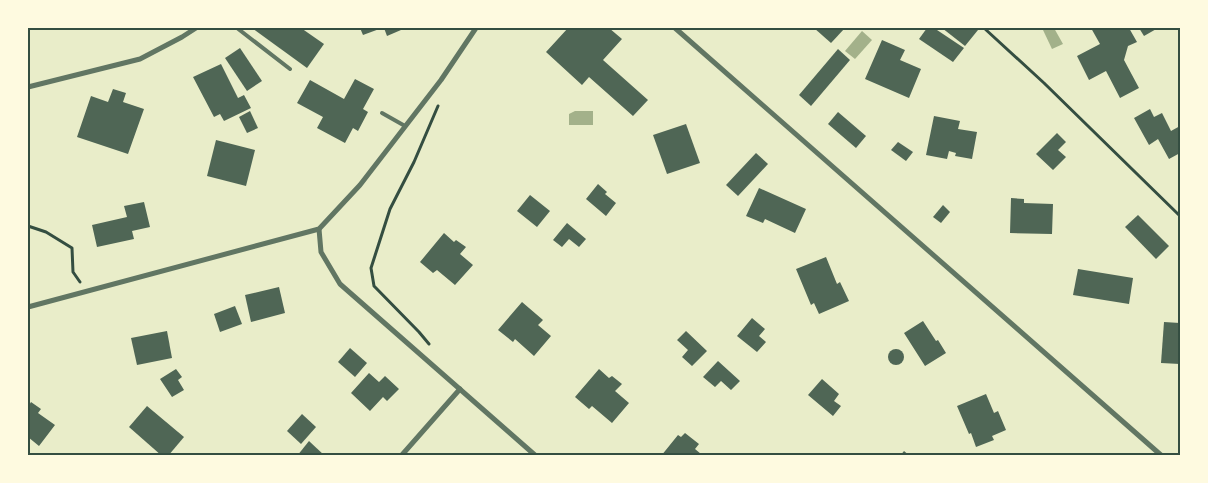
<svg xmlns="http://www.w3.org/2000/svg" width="1208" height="483" viewBox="0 0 1208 483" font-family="'Sofia Sans Condensed',sans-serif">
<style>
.water{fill:#a3b18a}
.building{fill:#4f6655}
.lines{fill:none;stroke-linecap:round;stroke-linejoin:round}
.path{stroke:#344e41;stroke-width:3}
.service{stroke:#617663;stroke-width:4}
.minor{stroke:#617663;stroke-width:5}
.neatline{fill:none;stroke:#344e41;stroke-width:2}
</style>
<rect width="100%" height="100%" fill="#e9edc9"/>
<g class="water">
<path d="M1050,28H1054L1063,44L1052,49L1043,30Z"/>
<path d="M862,31L872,40L855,59L845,51Z"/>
<path d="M575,111H593V125H569V114Z"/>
</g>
<g class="building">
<path d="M252,28H301L324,44L307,68Z"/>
<path d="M360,28H382L363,35Z"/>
<path d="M384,28H400L401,30L387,36Z"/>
<path d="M568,28H609L622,39L603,60L648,100L633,116L589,77L582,85L546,52Z"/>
<path d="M814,28H845L831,43Z"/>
<path d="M927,28H934L964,48L953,62L919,39Z"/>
<path d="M942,28H974L978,30L965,46Z"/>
<path d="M1091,28H1129L1137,42L1128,46L1124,60L1139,88L1120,98L1106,71L1089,80L1077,56L1100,44Z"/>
<path d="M1139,28H1158L1144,36Z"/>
<path d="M882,40L905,50L900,60L921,69L909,98L865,79Z"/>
<path d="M240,48L262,81L247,91L225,58Z"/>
<path d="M838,49L850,60L811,106L799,95Z"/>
<path d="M221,64L238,98L244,95L251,108L224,121L220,114L214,117L193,77Z"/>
<path d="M355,79L374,89L363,109L368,112L358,131L353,128L345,143L317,128L323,117L297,103L310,80L344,99Z"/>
<path d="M113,89L126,93L123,102L144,109L128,154L77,137L91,96L108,102Z"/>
<path d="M1150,109L1154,117L1162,113L1171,131L1180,126V153L1169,159L1158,139L1149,145L1134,118Z"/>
<path d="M250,111L258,128L247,133L239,117Z"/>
<path d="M838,112L866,136L856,148L828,124Z"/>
<path d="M934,116L960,121L958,129L977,132L972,159L955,156L956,153L949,151L947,159L926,155Z"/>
<path d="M686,124L700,163L667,174L653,135Z"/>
<path d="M1057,133L1066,142L1058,150L1066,157L1053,170L1036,154Z"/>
<path d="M216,140L255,150L246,186L207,176Z"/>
<path d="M898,142L913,152L906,161L891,150Z"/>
<path d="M756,153L768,164L738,196L726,185Z"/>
<path d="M598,184L607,192L605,194L616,203L606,216L586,199Z"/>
<path d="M759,188L806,209L795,233L765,219L763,223L746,216Z"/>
<path d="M530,195L550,211L537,227L517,211Z"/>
<path d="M1011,198L1024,199V203L1053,204L1052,234L1010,233Z"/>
<path d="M144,202L150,227L132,231L134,239L97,247L92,225L127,217L124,206Z"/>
<path d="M943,205L950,212L941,223L933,217Z"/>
<path d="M1138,215L1169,246L1156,259L1125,227Z"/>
<path d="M567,223L586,239L579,247L569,239L562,247L553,240Z"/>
<path d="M444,233L454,242L456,240L466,247L460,254L473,265L455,285L437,270L433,273L420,262Z"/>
<path d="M826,257L837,284L840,282L849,301L819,314L814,303L811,305L796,269Z"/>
<path d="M1078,269L1133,278L1129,304L1073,295Z"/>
<path d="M279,287L285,313L251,322L245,295Z"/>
<path d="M522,302L543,320L538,325L551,336L534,356L515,339L513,342L498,330Z"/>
<path d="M235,306L242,324L220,332L214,314Z"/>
<path d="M752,318L765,329L759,336L766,342L757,352L737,336Z"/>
<path d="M923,321L936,341L938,340L946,353L925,366L904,333Z"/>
<path d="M1164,322L1180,323V364L1161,363Z"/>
<path d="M167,331L172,358L137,365L131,338Z"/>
<path d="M686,331L707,351L692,366L682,357L688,350L677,340Z"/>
<path d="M350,348L367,363L355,377L338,362Z"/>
<circle cx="896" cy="357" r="8"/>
<path d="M718,361L740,381L731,390L721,381L715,387L703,377Z"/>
<path d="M176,369L182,377L178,380L184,390L172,397L160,379Z"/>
<path d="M599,369L609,378L612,376L622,384L615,391L629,403L612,423L592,406L589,409L575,397Z"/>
<path d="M369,373L379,382L385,376L399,389L387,401L383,397L370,411L351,393Z"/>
<path d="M822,379L839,394L834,401L841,406L833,416L808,395Z"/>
<path d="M986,394L994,413L998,411L1006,430L992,436L994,440L976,447L971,433L969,434L957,406Z"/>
<path d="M31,402L41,409L38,413L55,425L39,446L28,437V407Z"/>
<path d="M147,406L184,437L168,456H162L129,427Z"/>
<path d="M302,414L316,427L301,444L287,431Z"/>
<path d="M685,433L699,444L695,449L701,454L700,456H661L678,435L681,437Z"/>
<path d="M309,441L325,456H297Z"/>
<path d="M904,451L910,456H900Z"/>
</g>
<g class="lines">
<g class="path">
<path d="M984,28L1044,83L1180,216"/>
<path d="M28,226L46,232L72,248L73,272L80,282"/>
<path d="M429,344L419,332L374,286L371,268L390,209L414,162L438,106"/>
</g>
<g class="service">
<path d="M237,28L290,69"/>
<path d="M382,113L405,126"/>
</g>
<g class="minor">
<path d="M675,28L1162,456"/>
<path d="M28,87L140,59L182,37L196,28"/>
<path d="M319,229L321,252L340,284L536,456"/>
<path d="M28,307L319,229L360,185L441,80L476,28"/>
<path d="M401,456L460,389"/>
</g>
</g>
<rect width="1208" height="483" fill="none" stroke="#fefae0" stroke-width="58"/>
<rect x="29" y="29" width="1150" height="425" class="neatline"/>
</svg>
